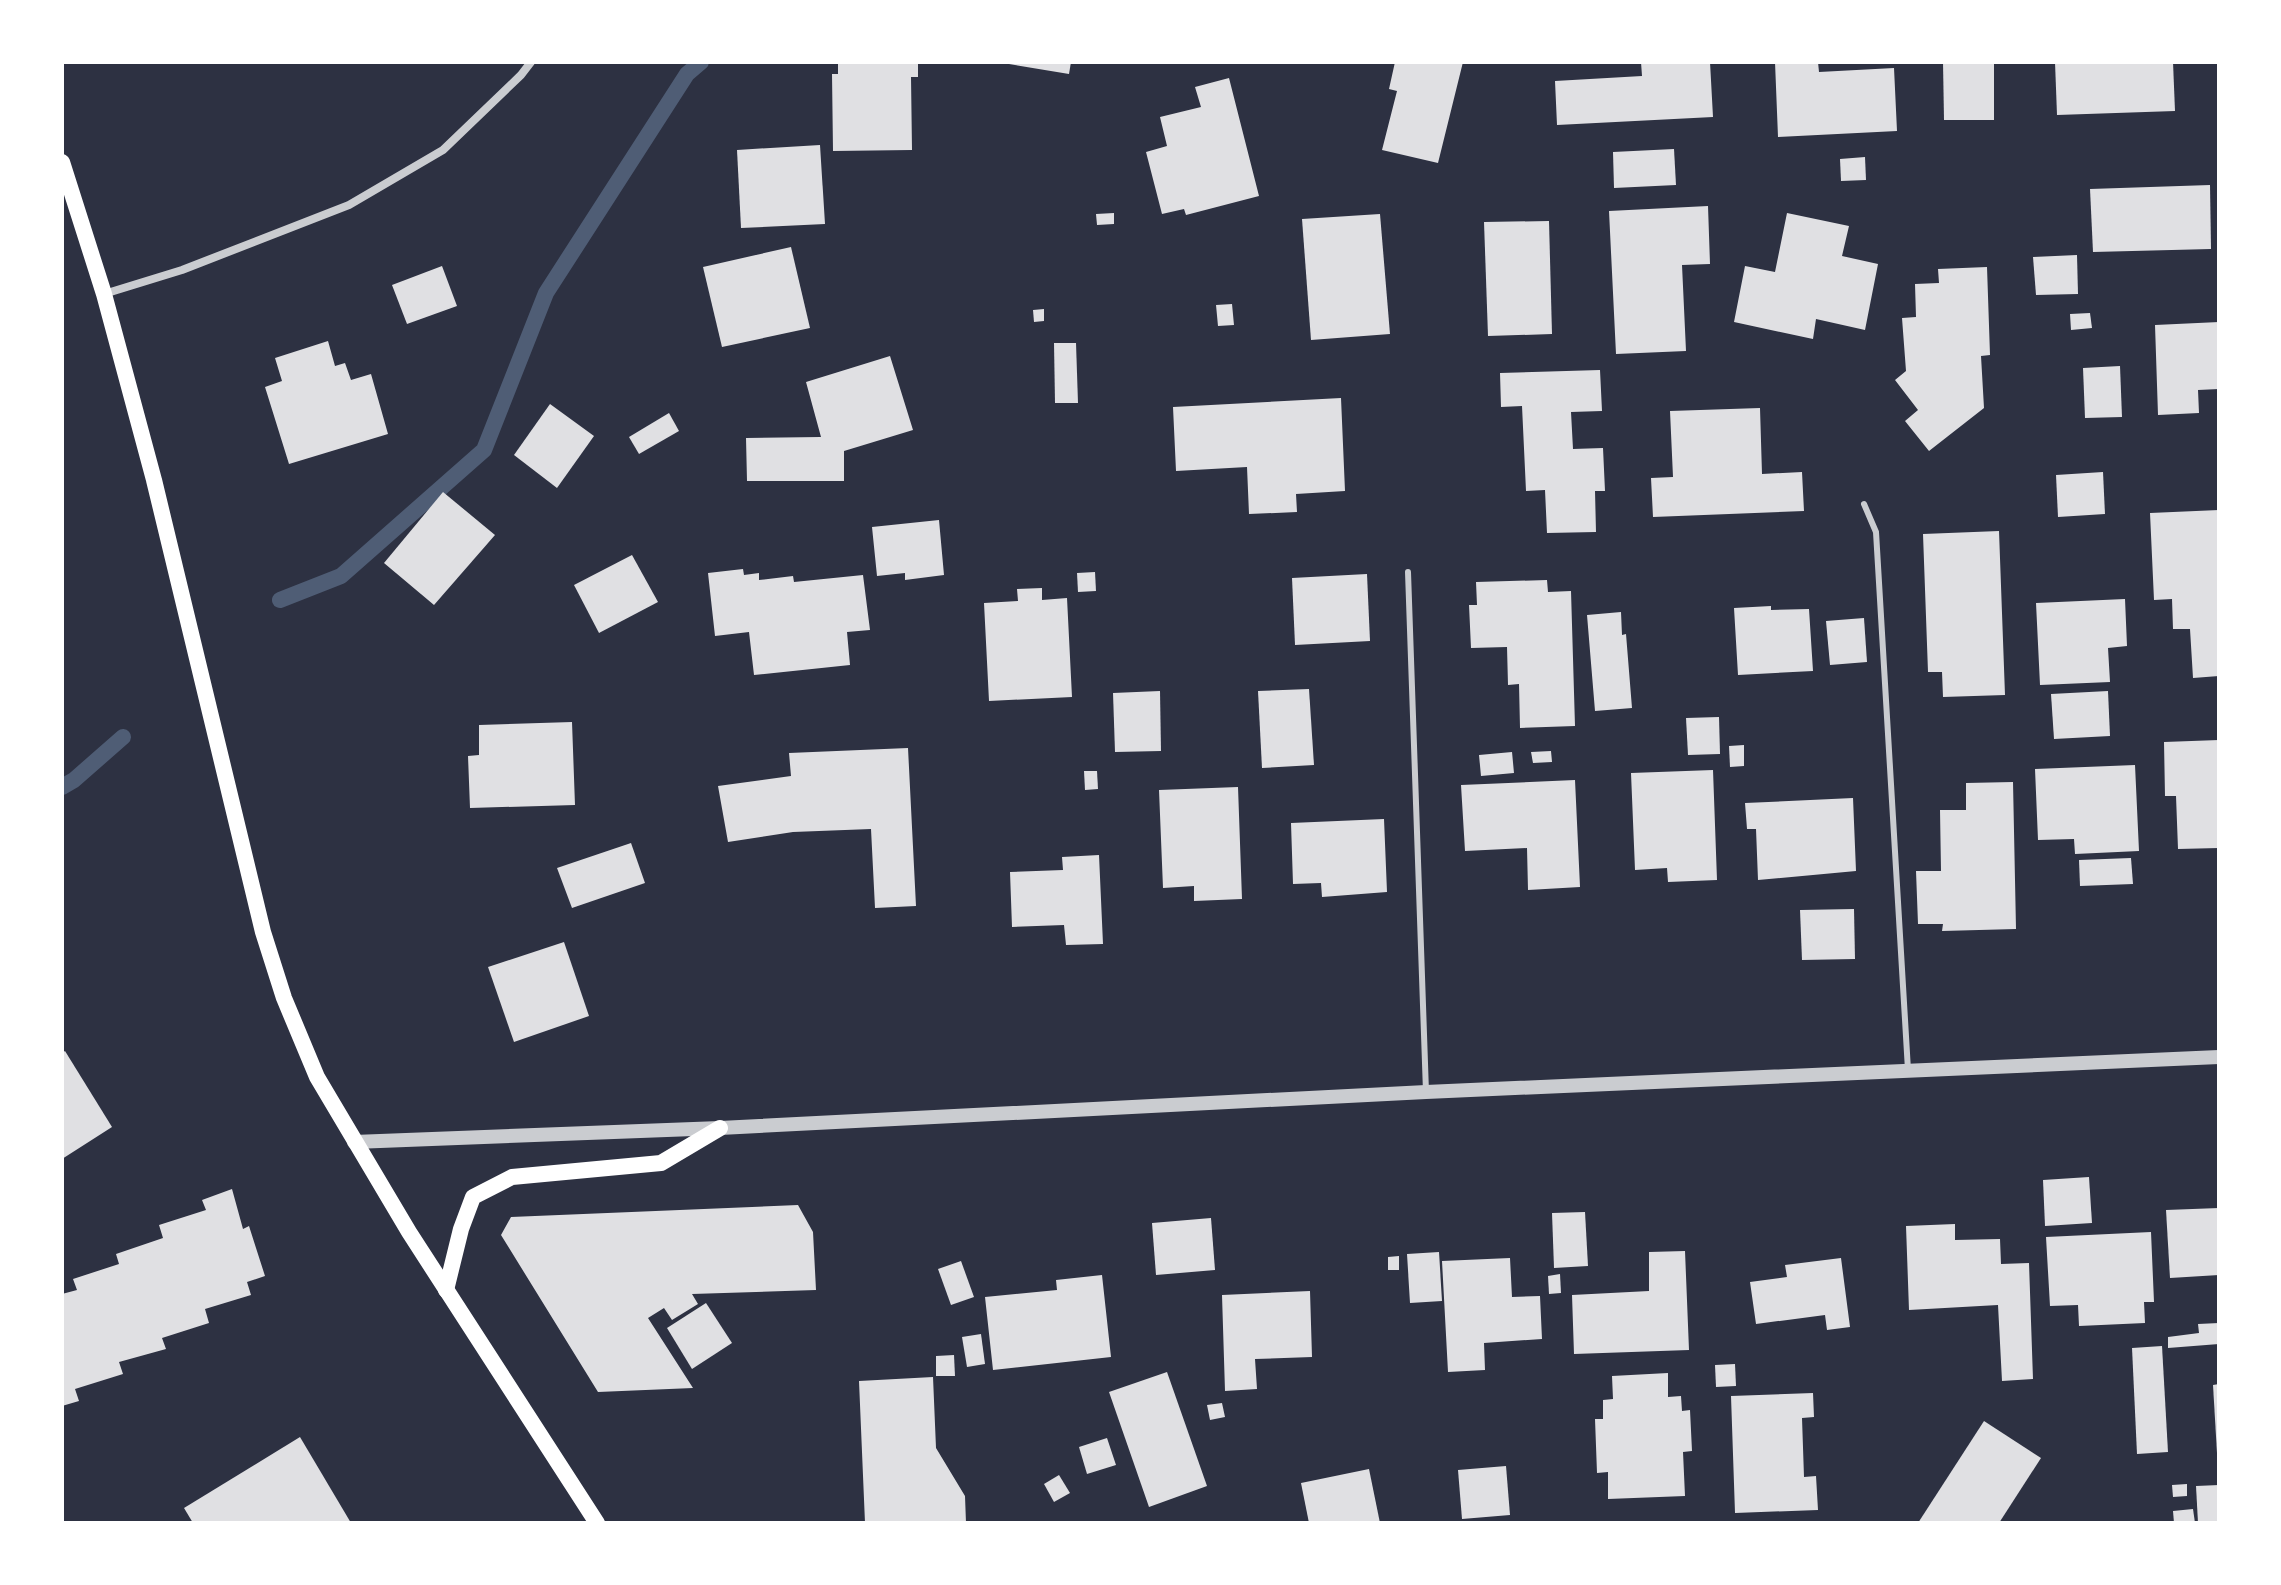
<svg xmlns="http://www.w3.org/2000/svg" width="2281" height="1585" viewBox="0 0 2281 1585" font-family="Georgia,serif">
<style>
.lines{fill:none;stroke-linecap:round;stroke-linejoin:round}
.stream{stroke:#4f5d75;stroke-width:16}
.building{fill:#e0e0e3}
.service{stroke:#caccd0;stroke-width:6}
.minor{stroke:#caccd0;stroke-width:8}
.tertiary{stroke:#caccd0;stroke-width:14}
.secondary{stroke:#fff;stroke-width:16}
</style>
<rect width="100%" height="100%" fill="#2d3142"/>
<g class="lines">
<g class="stream">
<path d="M280,600L341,576L484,450L546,293L687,74L701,62"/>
<path d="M62,787L74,780L123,737"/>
</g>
</g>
<g class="building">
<path d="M838,62H918V77H911L912,150L833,151L832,74H838Z"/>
<path d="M997,62H1071L1069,74Z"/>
<path d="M1395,62H1463L1438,163L1382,150L1397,91L1389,89Z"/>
<path d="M1641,62H1710L1713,117L1557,125L1555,81L1642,76Z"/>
<path d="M1775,62H1818L1819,72L1894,68L1897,131L1778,137Z"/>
<path d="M1943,62H1994V120H1944Z"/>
<path d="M2055,62H2173L2175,111L2057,115Z"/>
<path d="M1229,78L1259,196L1186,215L1184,209L1162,214L1146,152L1167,146L1160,117L1201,107L1195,87Z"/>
<path d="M820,145L825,224L741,228L737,150Z"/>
<path d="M1674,149L1676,185L1614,188L1613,152Z"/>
<path d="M1865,157L1866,180L1841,181L1840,159Z"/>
<path d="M2210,185L2211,249L2093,252L2090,189Z"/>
<path d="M1708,206L1710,264L1682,265L1686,351L1616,354L1609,211Z"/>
<path d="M1114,213V224L1097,225L1096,214Z"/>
<path d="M1787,213L1849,226L1842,256L1878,264L1865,330L1816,319L1813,339L1734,322L1745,266L1775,272Z"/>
<path d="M1380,214L1390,334L1311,340L1302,219Z"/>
<path d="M1549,221L1552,334L1488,336L1484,222Z"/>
<path d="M791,247L810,328L722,347L703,267Z"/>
<path d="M2077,255L2078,294L2036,295L2033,257Z"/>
<path d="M442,266L457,306L407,324L392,285Z"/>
<path d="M1987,267L1990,355L1981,356L1984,408L1929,451L1905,421L1918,410L1895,380L1906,371L1902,318L1916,317L1915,284L1939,283L1938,269Z"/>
<path d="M1232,304L1234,325L1218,326L1216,305Z"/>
<path d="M1044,309V321L1034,322L1033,310Z"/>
<path d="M2090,313L2092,328L2071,330L2070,314Z"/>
<path d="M2219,322V389L2198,390L2199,413L2158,415L2155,325Z"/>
<path d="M328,341L335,366L345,363L351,380L371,374L388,434L289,464L265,387L282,381L275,358Z"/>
<path d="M1054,343H1076L1078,403H1055Z"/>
<path d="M890,356L913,430L844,451V481H747L746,438L821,437L806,382Z"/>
<path d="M2120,366L2122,417L2085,418L2083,368Z"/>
<path d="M1600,370L1602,411L1571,412L1573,449L1603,448L1605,491H1595L1596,532L1547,533L1545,490L1526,491L1522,406L1501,407L1500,373Z"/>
<path d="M1341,398L1345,491L1296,494L1297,512L1249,514L1247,467L1176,471L1173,407Z"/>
<path d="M550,404L594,436L557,488L514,455Z"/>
<path d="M1760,408L1762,474L1802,472L1804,511L1653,517L1651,478L1673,477L1670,411Z"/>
<path d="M669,413L679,431L639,454L629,437Z"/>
<path d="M2103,472L2105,514L2058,517L2056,475Z"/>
<path d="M443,492L495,535L434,605L384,563Z"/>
<path d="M2219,510V676L2193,678L2190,629H2173L2172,599L2154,600L2150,513Z"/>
<path d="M939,520L944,575L905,580V573L877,576L872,527Z"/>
<path d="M1999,531L2005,695L1943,697L1942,672H1928L1923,534Z"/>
<path d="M632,555L658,602L599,633L574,585Z"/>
<path d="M743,569L744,575L759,573V580L793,576L794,582L863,575L870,630L847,632L850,665L754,675L749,632L715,636L708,573Z"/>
<path d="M1095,572L1096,591L1078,592L1077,573Z"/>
<path d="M1367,574L1370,641L1295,645L1292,578Z"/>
<path d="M1547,580L1548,592L1571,591L1575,726L1520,728L1519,684L1508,685L1507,647L1471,648L1469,605H1477L1476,582Z"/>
<path d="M1042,588V600L1067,598L1072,697L989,701L984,603L1018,601L1017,589Z"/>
<path d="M2125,599L2127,646L2108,648L2110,682L2040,685L2036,603Z"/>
<path d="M1771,606V610L1809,609L1813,671L1738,675L1734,608Z"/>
<path d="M1621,612L1622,635L1626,634L1632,708L1595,711L1587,615Z"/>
<path d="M1864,618L1867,662L1830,665L1826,621Z"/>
<path d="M1309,689L1314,765L1262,768L1258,691Z"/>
<path d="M1160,691L1161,751L1115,752L1113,693Z"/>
<path d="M2108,691L2110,736L2054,739L2051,694Z"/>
<path d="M1719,717L1720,754L1688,755L1686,718Z"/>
<path d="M572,722L575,805L470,808L468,756L479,755V725Z"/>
<path d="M2219,740V848L2178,849L2176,796H2165L2164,742Z"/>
<path d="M1744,745V766L1730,767L1729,746Z"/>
<path d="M908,748L916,906L875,908L871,829L793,832L728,842L718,786L791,776L789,753Z"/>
<path d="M1551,751L1552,762L1533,763L1531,752Z"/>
<path d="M1512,752L1514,773L1481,776L1479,755Z"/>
<path d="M2135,765L2139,851L2075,854L2074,839L2038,840L2035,769Z"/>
<path d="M1713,770L1717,880L1668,882L1667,868L1635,870L1631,773Z"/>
<path d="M1084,771H1097L1098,789L1085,790Z"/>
<path d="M1575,780L1580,887L1528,890L1527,848L1465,851L1461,785Z"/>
<path d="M2013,782L2016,929L1942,931L1943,924H1918L1916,871H1941L1940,810H1966V783Z"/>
<path d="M1238,787L1242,899L1194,901V886L1163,888L1159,790Z"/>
<path d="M1853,798L1856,871L1758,880L1756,829H1747L1745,803Z"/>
<path d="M1384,819L1387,892L1322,897L1321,883L1293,884L1291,823Z"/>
<path d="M631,843L645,883L572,908L557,868Z"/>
<path d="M1099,855L1103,944L1066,945L1064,925L1012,927L1010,872L1063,870L1062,857Z"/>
<path d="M2131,858L2133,884L2080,886L2079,860Z"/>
<path d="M1854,909L1855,959L1802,960L1800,910Z"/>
<path d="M564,942L589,1016L514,1042L488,967Z"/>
<path d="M65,1051L112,1127L62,1159V1053Z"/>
<path d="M2089,1177L2092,1223L2045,1226L2043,1180Z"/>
<path d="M232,1189L243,1229L249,1226L265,1276L247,1282L251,1295L205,1309L209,1323L162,1338L166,1349L119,1362L123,1374L75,1389L79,1401L62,1406V1294L77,1290L73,1279L119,1264L116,1254L163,1238L159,1225L206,1210L202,1200Z"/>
<path d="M798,1205L813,1232L816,1290L692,1294L698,1304L672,1320L664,1308L648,1318L693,1388L598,1392L501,1235L511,1217Z"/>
<path d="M2219,1208V1275L2170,1278L2166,1210Z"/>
<path d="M1585,1212L1588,1266L1554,1268L1552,1213Z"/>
<path d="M1211,1218L1215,1270L1156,1275L1152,1223Z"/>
<path d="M1955,1224V1240L2000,1239L2001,1264L2029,1263L2033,1379L2002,1381L1998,1305L1909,1310L1906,1226Z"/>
<path d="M2151,1232L2154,1302H2144L2145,1323L2079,1326L2078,1305L2050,1306L2046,1237Z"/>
<path d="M1685,1251L1689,1350L1574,1354L1572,1295L1649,1291V1252Z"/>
<path d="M1439,1252L1442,1301L1410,1303L1407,1254Z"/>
<path d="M1399,1256V1270H1388V1257Z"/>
<path d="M1510,1258L1512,1297L1540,1296L1542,1339L1484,1343L1485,1370L1448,1372L1442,1261Z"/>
<path d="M1841,1258L1850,1327L1827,1330L1825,1315L1756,1324L1750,1282L1787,1277L1785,1265Z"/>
<path d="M961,1261L974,1297L951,1305L938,1269Z"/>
<path d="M1560,1274L1561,1293L1549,1294L1548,1276Z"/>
<path d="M1102,1275L1111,1357L993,1370L985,1297L1057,1290L1056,1280Z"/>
<path d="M1310,1291L1312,1357L1255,1359L1257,1389L1225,1391L1222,1295Z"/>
<path d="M706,1303L732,1343L692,1369L667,1328Z"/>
<path d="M2219,1323V1344L2168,1348V1337L2199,1333L2198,1324Z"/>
<path d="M981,1334L985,1364L967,1367L962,1337Z"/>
<path d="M2162,1346L2168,1452L2137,1454L2132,1348Z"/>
<path d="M954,1355L955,1376H936V1356Z"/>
<path d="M1735,1364L1736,1386L1716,1387L1715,1365Z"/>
<path d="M1167,1372L1207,1486L1149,1507L1109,1392Z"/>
<path d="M1668,1373V1397L1681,1396L1682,1411L1690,1410L1692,1451L1683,1452L1685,1496L1608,1499V1472L1597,1473L1595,1419H1603V1400L1613,1399L1612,1376Z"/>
<path d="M933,1377L936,1448L965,1496L966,1523H865L859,1381Z"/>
<path d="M2219,1384V1453H2217L2213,1385Z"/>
<path d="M1813,1393L1814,1417L1802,1418L1804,1477L1816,1476L1818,1510L1735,1513L1731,1396Z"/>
<path d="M1222,1403L1225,1417L1210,1420L1207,1405Z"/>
<path d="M1984,1421L2041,1458L1999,1523H1918Z"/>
<path d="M300,1437L351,1523H193L184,1508Z"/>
<path d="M1107,1438L1116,1465L1087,1474L1079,1447Z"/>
<path d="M1506,1466L1510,1515L1462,1519L1458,1470Z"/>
<path d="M1369,1469L1380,1523H1309L1301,1483Z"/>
<path d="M1059,1475L1070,1493L1054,1502L1044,1484Z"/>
<path d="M2187,1484V1496L2173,1497L2172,1485Z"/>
<path d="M2219,1485V1523H2198L2196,1486Z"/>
<path d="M2193,1509L2195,1523H2174L2173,1511Z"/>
</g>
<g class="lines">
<g class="service">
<path d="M1864,504L1876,532L1908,1070"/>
<path d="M1408,572L1426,1092"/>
</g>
<path class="minor" d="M104,294L182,270L349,205L443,150L521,75L531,62"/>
<path class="tertiary" d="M354,1142L720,1128L1426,1092L2219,1057"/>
<g class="secondary">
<path d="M62,162L104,294L154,480L263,932L284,998L317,1077L409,1232L597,1523"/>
<path d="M446,1290L461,1229L473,1197L512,1177L661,1163L720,1128"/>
</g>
</g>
<rect width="2281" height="1585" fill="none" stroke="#ffffff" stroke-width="128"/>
</svg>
